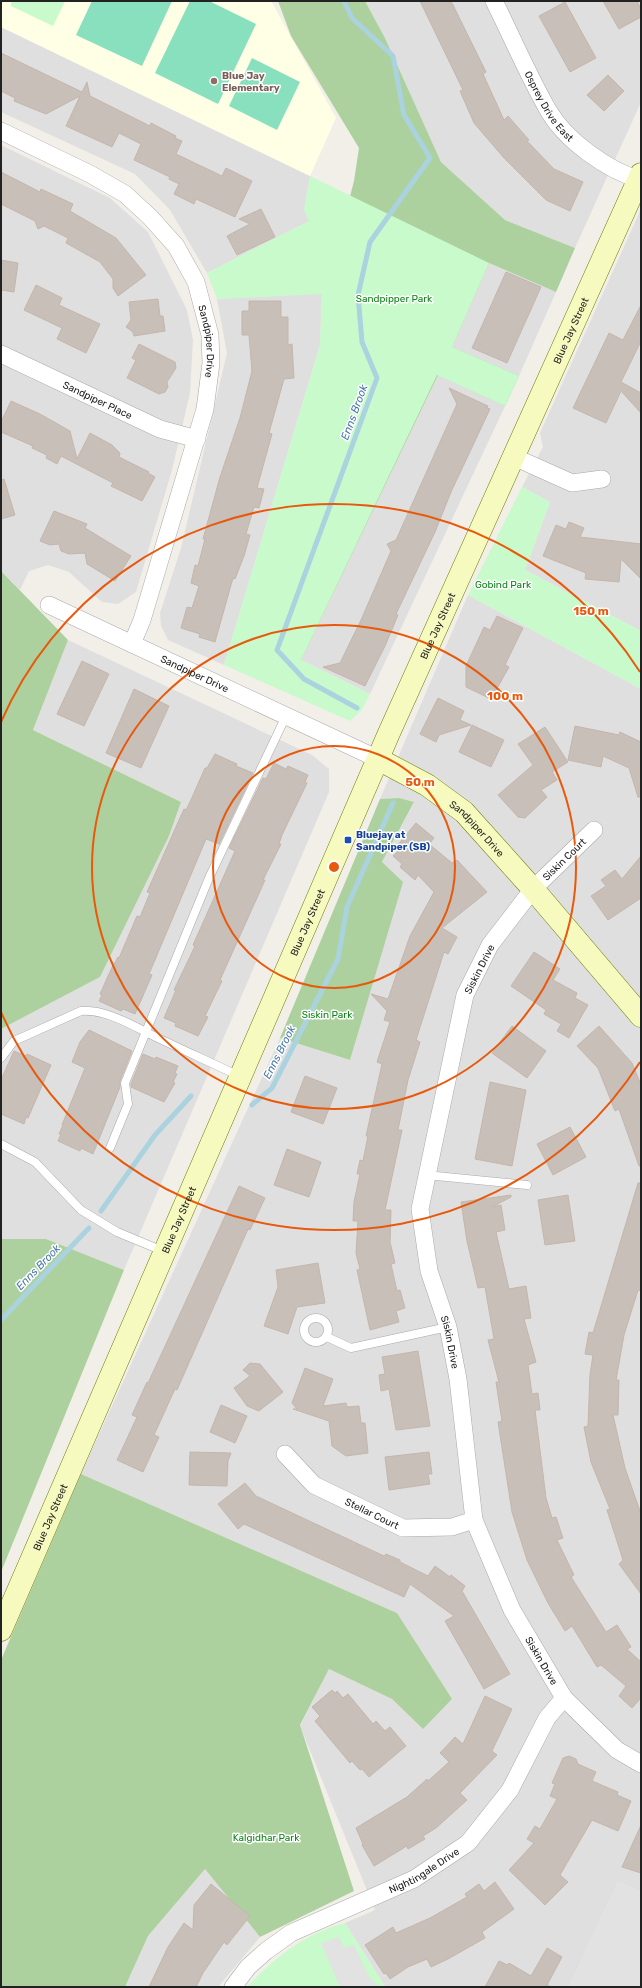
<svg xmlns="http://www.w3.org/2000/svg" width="642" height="1988" viewBox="0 0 642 1988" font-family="Rubik,sans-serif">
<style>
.residential{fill:#e0dfdf}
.education{fill:#ffffe5}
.forest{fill:#add19e}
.park{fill:#c8facc}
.pitch{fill:#88e0be}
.parking{fill:#e2e2e2}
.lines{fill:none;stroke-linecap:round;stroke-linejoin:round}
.stream{stroke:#aad3df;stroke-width:5}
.building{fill:#c7bfb8;stroke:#c4b6ab}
.lane-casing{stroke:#a9a9a9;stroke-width:9}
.street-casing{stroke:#a9a9a9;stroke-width:18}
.secondary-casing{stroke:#707d05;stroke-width:23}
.lane{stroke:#fff;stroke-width:8}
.street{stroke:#fff;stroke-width:17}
.secondary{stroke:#f7fabf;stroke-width:22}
.ring{fill:none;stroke:#e8590c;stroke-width:2}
.education-dot{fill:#8d6e63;stroke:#fff;stroke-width:1.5}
.transit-dot{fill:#1a4fb4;stroke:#fff;stroke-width:1.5}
.labels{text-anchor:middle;stroke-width:3;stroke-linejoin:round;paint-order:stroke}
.education-label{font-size:10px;font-weight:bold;fill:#785e54;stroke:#fff;text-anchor:start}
.street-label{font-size:10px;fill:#222;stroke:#fff}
.park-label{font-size:10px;fill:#0c8416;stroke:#fff}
.transit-label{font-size:10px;font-weight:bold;fill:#164399;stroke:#fff;text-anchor:start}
.water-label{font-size:11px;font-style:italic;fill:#4a7aab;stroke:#fff}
.centre{fill:#e8590c;stroke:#fff;stroke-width:2}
.ring-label{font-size:12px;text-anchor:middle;font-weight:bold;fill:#e8590c;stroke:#fff;stroke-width:3;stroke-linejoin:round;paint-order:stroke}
</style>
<rect width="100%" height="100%" fill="#f2efe9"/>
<g class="residential">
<path d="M365,1H641V102L575,248L505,220L441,162L385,38Z"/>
<path d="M1,27L310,176L304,210L310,221L207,273L170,210L135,174L1,112Z"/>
<path d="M1,145L110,198L148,232L187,310L193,340L190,393L172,470L136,592L118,604L102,602L69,572L48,565L29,571L20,590L1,571Z"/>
<path d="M641,209V631L525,570L550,502L522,487L543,447L540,433Z"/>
<path d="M489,263L556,292L519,376L452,347Z"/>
<path d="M322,293L320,345L224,665L168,640L161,626L160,613L181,548L227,353L217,299Z"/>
<path d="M438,374L505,406L370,694L301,660Z"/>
<path d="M468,595L641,689V1892L618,1882L569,1987H388L384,1985L345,1923L375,1910L300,1726L329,1669L392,1699L423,1729L397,1613L81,1474L280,1038L350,1060L382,862L414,803L399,798L380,799Z"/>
<path d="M68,640L312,755L329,769V792L124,1270L46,1239H1V1029L100,977L169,836L181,802L33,730Z"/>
<path d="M205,1869L260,1937L218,1987H125L148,1936Z"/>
</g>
<path class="education" d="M1,1H271L336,118L310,176L1,27Z"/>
<g class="forest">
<path d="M278,1H365L385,38L441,162L505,220L575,248L556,292L489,263L452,347L519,376L505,406L438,375L301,660L326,685L240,658L330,346L347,208L354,181L359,148L291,36Z"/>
<path d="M1,571L68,640L33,730L181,802L169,836L100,977L1,1029Z"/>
<path d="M399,798L414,802L382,862L403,882L350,1060L280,1038L380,799Z"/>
<path d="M1,1239H46L124,1270L1,1572Z"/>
<path d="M81,1474L397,1613L452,1699L423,1729L392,1699L329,1669L300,1725L354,1891L260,1937L205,1869L148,1936L125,1987H1V1660Z"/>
</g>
<g class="park">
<path d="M11,1H65L53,26L11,6Z"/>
<path d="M310,176L489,263L452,347L519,376L505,406L437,375L301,660L370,694L362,710L350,721L224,665L320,345L322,294L217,299L207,273L309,221L304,210Z"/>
<path d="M522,487L550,502L525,570L641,631V689L468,595Z"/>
<path d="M345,1923L384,1985L388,1987H247C274,1958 306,1933 345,1923Z"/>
</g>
<g class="pitch">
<path d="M92,1H172L142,66L76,35Z"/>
<path d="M190,1H209L256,24L218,104L155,73Z"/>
<path d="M252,58L300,82L277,130L229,106Z"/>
</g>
<g class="parking">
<path d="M618,1882L641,1892V1987H569Z"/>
<path d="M339,1937L344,1948L354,1945L369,1977L380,1987H340L321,1943Z"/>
</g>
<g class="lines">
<g class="stream">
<path d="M344,1L352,18L393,56L404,115L430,158L370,242L358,295L362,342L377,378L277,650L304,679L357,708"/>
<path d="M252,1105L272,1088L338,959L347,907L393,803"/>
<path d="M101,1211L155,1135L191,1096"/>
<path d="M1,1320L89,1228"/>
</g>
</g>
<g class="building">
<path d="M420,1H451L486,72L483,74L504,120L508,116L529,140L527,141L554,169L583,182L570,211L546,200L504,158L474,123L460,91L463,90Z"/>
<path d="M603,1H637L641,9V17L619,29Z"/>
<path d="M565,2L596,58L570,72L539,16Z"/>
<path d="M1,53L82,92L87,82L90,96L150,126L151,123L176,136L175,138L182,141L176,154L222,176L226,168L252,181L235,217L196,199L194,204L174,194L179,184L169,179L170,177L134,160L141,144L119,133L112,147L66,126L80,96L46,114L14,101L15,98L1,91Z"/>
<path d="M608,75L624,91L604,111L587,95Z"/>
<path d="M1,172L40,192L41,189L73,204L70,211L116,238L146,275L118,296L113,288V279L100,262L66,243L68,238L44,226L38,229L35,221L1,204Z"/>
<path d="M261,209L275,237L237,255L227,236L250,224L239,219Z"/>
<path d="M1,260L18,263L14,292L1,290Z"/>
<path d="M506,272L541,287L507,363L472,348Z"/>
<path d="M36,285L62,298L59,305L100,324L86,353L57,339L62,328L24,310Z"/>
<path d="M158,299L160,316H163L165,331L134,336L133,332L126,327L131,320L129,302Z"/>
<path d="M249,301H281V317H288V345L292,344L294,378L284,379L269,433L272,434L257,488L264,489L259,508L254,507L246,534L250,535L244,556L235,579L233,578L215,642L199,637L200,634L181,628L187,607L192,608L199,586L191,583L195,565L198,566L205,539H203L220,477L240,418L252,371L249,335H242V311H249Z"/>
<path d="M641,305V341L621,382L641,393V413L621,391L606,423L573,408L609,333L623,340Z"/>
<path d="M139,344L175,362L176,368L167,382L168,387L165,392L159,394L127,378L136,360L132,358Z"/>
<path d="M449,388L488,406L487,408L490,409L451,492L435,532L396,614L398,615L385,646L365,686L323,667L340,663L361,620L391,551L387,544L396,540L457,404Z"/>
<path d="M11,401L40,414L70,431L77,459L90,433L112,445L120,453L119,457L149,472L148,473L155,477L142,501L111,486L113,483L61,456L57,464L46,458L47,455L32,448L33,446L1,432V422Z"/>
<path d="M4,479L15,515L1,519V480Z"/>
<path d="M54,511L87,524L85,528L131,556L115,581L87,564L85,553L69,554L61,551L59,544L50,545L40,541Z"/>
<path d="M569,522L584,528L580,537L641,544V579L621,559L619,582L585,579L586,573L543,556L556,525L566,529Z"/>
<path d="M497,616L523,628L505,665L509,667L491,699L466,687V666L484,627L490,630Z"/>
<path d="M82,661L109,674L84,726L57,714Z"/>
<path d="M134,689L169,706L141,768L106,753Z"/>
<path d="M438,698L464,711L460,720L471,725L439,735L436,742L420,734Z"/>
<path d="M472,725L504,740L491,767L459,752Z"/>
<path d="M575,726L619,735L620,732L641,742V797H638L629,768L603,756L601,767L568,760Z"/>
<path d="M545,727L568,762L552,772L557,780L541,790L547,797L525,818L518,817L498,795L533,765L518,744Z"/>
<path d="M215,754L237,764L236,766L253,773L219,844L206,839L149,974L152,975L135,1014L123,1009L121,1011L99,1001L102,995L100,994L114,963H115L118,957L119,958L137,916L140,917L150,893L147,892L184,809L186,810L190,802L205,768H207Z"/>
<path d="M274,763L286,769L288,766L308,775L305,782L307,783L282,835L279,844H281L263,880H265L220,980L222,981L205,1016L208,1017L198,1036L175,1026L176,1023L164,1018L176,990H174L195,946L193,945L235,851L229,848L263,778L266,779Z"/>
<path d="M416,823L434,838L429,844L452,863L457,860L487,892L442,928L457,937L448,954L444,952L416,1040L420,1042L408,1080L398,1130H402L385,1210H391L390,1242L395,1263L391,1264L397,1291L400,1290L405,1308L396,1311L399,1322L370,1330L357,1270L360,1269L356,1253L358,1221H353L354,1202L360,1174H357L360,1160L363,1161L368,1136H366L382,1064L377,1062L390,1022L384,1020L387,1011L371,994L388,999L410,936L434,892L418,875L415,880L400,867L402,864L393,856L399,850L396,847Z"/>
<path d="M641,856V898L608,920L591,896L606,886L601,880L615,870L622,879Z"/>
<path d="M534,952L560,969L553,980L577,993L575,998L588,1005L569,1038L557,1031L561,1024L544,1014L546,1010L511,986Z"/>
<path d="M512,1026L546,1051L527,1078L492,1053Z"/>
<path d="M599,1026L632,1063L641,1085V1166H639L619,1109L615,1111L598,1068L577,1046Z"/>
<path d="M89,1030L132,1051L120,1081V1087L93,1154L81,1148L80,1151L58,1141L61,1134H59L63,1125H62L85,1068L72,1062L80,1042Z"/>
<path d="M14,1051L26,1056L27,1054L51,1065L28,1118L26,1117L24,1124L1,1114V1080Z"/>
<path d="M143,1054L155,1059L156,1057L178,1066L175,1073L177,1074L173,1082L175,1083L164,1102L131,1087V1084Z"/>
<path d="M305,1076L337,1088L323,1124L291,1112Z"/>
<path d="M490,1082L526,1090L512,1166L475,1159Z"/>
<path d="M570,1127L586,1157L553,1175L537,1144Z"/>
<path d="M287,1149L321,1162L309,1197L274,1185Z"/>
<path d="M638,1183H641V1291L638,1290L624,1335L616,1380H619L618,1415H613L625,1468L641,1514V1594L619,1564L623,1560L607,1510L610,1509L591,1462L584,1427L588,1426L590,1375L593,1355L585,1354L589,1332L593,1333Z"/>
<path d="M239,1186L265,1198L250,1230L248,1229L177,1390L175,1389L154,1435L159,1437L143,1472L117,1460L137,1417L132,1415L147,1382L148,1383Z"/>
<path d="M511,1195V1197L492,1207L501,1205L505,1230L496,1232L509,1289L526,1286L531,1318L524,1319L536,1362L528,1365L532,1394L538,1393L540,1410H535L546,1498L552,1518L556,1517L563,1538L557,1540L574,1575L571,1577L606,1632L617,1625L631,1647L627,1649L641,1662V1698L632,1708L619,1696L626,1686L601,1665L597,1667L572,1626L565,1631L548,1603L527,1560L512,1512L498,1422L502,1421L496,1382H499L488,1340L494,1339L485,1287L478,1288L467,1241L461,1202Z"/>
<path d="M568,1195L575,1241L545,1245L538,1200Z"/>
<path d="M318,1263L325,1303L297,1307L288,1334L264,1326L278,1287L276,1270Z"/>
<path d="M418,1351L430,1426L396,1430L389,1389L381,1391L379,1375L385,1374L382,1357Z"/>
<path d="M250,1363L260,1364L283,1392L259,1411L247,1406L234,1388L250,1376L243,1370Z"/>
<path d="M305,1368L333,1379L323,1406L346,1403L347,1407L359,1406L361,1423H365L368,1453L346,1456L332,1446L329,1421L293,1409H297L292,1403Z"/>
<path d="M221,1405L247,1416L235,1443L210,1432Z"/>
<path d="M190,1452L231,1453L228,1461L227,1486L189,1485Z"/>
<path d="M429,1452L432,1474H428L430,1484L389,1490L385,1457Z"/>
<path d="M245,1483L256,1496L384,1556L386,1554L400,1560V1562L428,1576L435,1566L450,1577L451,1575L465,1586L462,1591L510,1674L484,1689L445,1621L454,1616L410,1584L404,1597L244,1524L238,1529L218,1504Z"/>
<path d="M332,1690L335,1693L337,1691L343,1698L348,1694L373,1724L376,1721L385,1731L390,1727L406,1746L369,1777L362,1769L360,1770L352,1761L350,1763L315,1721L320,1716L312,1707Z"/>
<path d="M485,1696L512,1709L492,1751L497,1755L460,1793L467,1800L436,1828L423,1836L425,1839L408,1849L407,1846L374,1866L362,1845L363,1844L356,1828L407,1797L427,1779L428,1781L449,1762L440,1753L455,1737L463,1744Z"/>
<path d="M569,1756L576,1759L578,1764L596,1772L592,1781L618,1792L617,1795L631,1801L618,1831L592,1820L560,1875L568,1882L545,1905L509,1870L534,1843L527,1839L535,1826L540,1829L557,1799L550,1796L555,1784L552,1783L563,1758Z"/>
<path d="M641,1825V1873L622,1867Z"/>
<path d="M495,1882L514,1909L482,1932L485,1938L448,1959L431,1967L427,1959L408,1967L390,1979L386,1973L384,1974L365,1945L393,1927L396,1933L430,1918L467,1897L465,1894L479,1884L484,1891Z"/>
<path d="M211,1884L250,1916L227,1945L224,1942L203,1973L196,1987H149L168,1947L184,1923L193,1930L194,1905Z"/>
<path d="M547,1948L562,1957L547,1985L551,1987H485L499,1961L508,1965L509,1963L531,1976Z"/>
</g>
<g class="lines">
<g class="lane-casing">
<g id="lane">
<path d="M1,1058L14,1041L81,1011C107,1009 135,1027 158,1038C185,1051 212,1063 239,1076"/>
<path d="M1,1144L35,1162L81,1210L117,1232L163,1251"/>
<path d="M110,1148L128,1104L125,1083L209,878L286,716"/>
<path d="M426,1175L527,1185"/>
<circle cx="316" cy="1330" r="12"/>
<path d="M327,1337L351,1348L448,1327"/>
</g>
</g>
<g class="street-casing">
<g id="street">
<path id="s1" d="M494,1C512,37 528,75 548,110C565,140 608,171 641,180"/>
<path id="s2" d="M1,131L90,174L125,194L150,217L176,246L196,282L210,335L211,363L205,409L142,620L132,644"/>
<path id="s3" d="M1,354L160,429L197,439"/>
<path d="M514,457L572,483L602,479"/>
<path id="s4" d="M49,605L378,759"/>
<path id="s5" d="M594,830L533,889L490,945L465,995L420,1209L429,1271L448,1327L458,1379L474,1520L512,1610L564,1698L617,1750L641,1764"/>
<path id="s6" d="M285,1454L314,1485L403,1528L452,1527L474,1520"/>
<path id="s7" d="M233,1987L248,1967L266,1951L291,1933L414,1879L468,1843L510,1790L547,1718L564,1698"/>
</g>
</g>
<g class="secondary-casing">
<g id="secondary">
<path id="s8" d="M378,759L427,785L464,812L533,889L641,1016"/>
<path id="s9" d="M1,1630L389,733L641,174"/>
</g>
</g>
<use href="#lane" class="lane"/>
<use href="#street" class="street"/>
<use href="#secondary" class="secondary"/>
</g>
<g class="ring">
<circle cx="334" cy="867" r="121"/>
<circle cx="334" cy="867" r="242"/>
<path d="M640 1062A363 363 0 0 1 1 1012M1 722A363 363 0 0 1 640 672"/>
</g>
<circle class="education-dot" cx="214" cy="81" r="4"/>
<rect class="transit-dot" x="344" y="836" width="8" height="8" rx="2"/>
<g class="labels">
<g class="education-label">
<text x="222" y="79">Blue Jay<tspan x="222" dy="12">Elementary</tspan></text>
</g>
<g class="street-label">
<text dy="4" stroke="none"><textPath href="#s1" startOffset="119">Osprey Drive East</textPath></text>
<text dy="4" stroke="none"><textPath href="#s9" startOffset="1419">Blue Jay Street</textPath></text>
<text dy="4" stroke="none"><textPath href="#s2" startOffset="314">Sandpiper Drive</textPath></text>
<text dy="4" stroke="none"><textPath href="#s3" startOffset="107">Sandpiper Place</textPath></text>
<text dy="4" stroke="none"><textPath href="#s9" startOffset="1095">Blue Jay Street</textPath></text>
<text dy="4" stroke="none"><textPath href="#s4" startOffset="161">Sandpiper Drive</textPath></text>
<text dy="4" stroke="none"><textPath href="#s8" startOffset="122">Sandpiper Drive</textPath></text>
<text transform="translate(564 859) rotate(-44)" y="4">Siskin Court</text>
<text dy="4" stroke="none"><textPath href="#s9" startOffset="771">Blue Jay Street</textPath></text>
<text transform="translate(479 969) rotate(-63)" y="4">Siskin Drive</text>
<text dy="4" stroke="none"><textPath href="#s9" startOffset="447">Blue Jay Street</textPath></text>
<text dy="4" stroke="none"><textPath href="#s5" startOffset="567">Siskin Drive</textPath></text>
<text dy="4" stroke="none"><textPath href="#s6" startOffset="107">Stellar Court</textPath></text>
<text dy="4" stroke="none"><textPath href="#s9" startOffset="123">Blue Jay Street</textPath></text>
<text dy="4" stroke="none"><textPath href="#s5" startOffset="903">Siskin Drive</textPath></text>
<text dy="4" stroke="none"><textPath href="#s7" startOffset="227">Nightingale Drive</textPath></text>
</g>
<g class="park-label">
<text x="394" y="302">Sandpipper Park</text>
<text x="503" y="588">Gobind Park</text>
<text x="327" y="1018">Siskin Park</text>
<text x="266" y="1841">Kalgidhar Park</text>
</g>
<g class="transit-label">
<text x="356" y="838">Bluejay at<tspan x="356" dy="12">Sandpiper (SB)</tspan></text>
</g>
<g class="water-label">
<text transform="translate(354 412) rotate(-70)" y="4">Enns Brook</text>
<text transform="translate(279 1052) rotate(-63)" y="4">Enns Brook</text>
<text transform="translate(38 1267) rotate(-46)" y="4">Enns Brook</text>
</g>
</g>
<circle cx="334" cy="867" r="6" class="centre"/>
<g class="ring-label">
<text x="591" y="615">150 m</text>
<text x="505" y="700">100 m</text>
<text x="420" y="786">50 m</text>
</g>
<rect width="642" height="1988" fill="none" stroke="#222222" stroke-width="4"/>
</svg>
